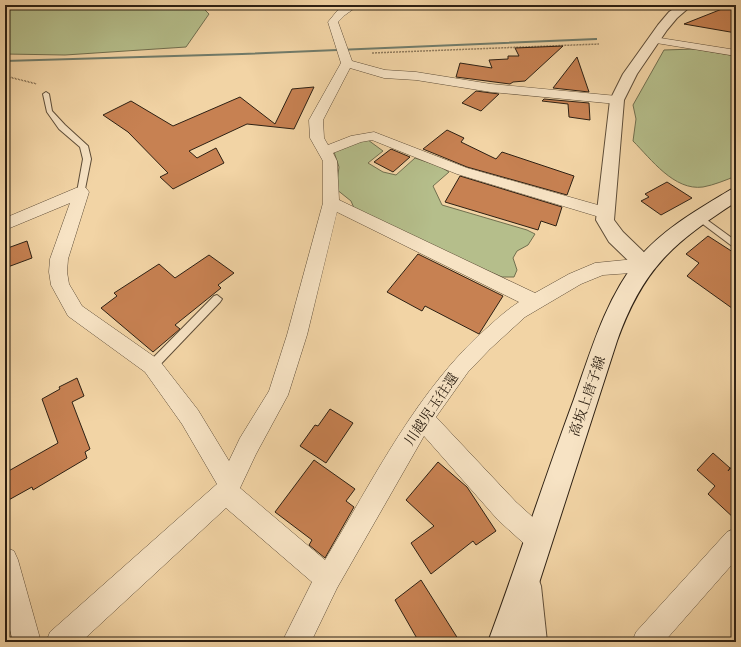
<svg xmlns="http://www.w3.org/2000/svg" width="741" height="647" viewBox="0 0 741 647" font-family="Vollkorn,'Noto Serif JP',serif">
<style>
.green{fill:#b5be8b;stroke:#716f4f}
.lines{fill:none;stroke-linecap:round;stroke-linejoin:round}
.stream{fill:#707b6a;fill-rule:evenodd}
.building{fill:#c78152;stroke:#2d2013}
.service-casing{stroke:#5e4d38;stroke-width:2}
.minor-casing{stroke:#5e4d38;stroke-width:1}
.tertiary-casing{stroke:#5e4d38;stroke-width:2}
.secondary-casing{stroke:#2d2013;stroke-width:2}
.path{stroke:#2d2013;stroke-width:1.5;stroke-dasharray:0.5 1;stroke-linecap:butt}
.service{fill:#f7e3c4;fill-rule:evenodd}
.minor{fill:#f7e3c4;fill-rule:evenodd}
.tertiary{fill:#f7e3c4;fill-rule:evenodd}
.secondary{fill:#f7e3c4;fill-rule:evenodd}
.labels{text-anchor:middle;stroke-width:4;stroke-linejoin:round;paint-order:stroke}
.street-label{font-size:14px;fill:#2d2013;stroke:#f7e3c4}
</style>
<rect width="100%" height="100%" fill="#f2d4a5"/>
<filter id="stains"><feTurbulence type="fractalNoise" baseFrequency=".005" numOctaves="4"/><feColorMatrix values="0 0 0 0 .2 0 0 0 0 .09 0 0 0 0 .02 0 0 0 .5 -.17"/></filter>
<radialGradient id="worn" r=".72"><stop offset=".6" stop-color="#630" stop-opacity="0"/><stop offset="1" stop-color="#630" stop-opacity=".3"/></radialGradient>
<g class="green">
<path d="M5,5H121L122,7L180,5L202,7L209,14L186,47L65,55L5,54Z"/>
<path d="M695,49L736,56V176C726,180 714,185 703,187C674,191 651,159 633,141L636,119L633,105L664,50Z"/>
<path d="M368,140L383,151L368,163L383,172L396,175L415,158L439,166L449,172L433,186L442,205L527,230L535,234L528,245L517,251L513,258L517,270L514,277H502L457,258L354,208L351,201L336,189L339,167L334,152L359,141Z"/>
</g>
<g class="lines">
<path class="stream" d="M596,38H597V40L242,55L5,62V60L242,53Z"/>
</g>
<g class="building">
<path d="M727,7L736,11V33L684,24Z"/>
<path d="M563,46L525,81L513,82L510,84L456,77L460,63L492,68L489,60L508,59V56H519L515,48Z"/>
<path d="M577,57L589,92L553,88Z"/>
<path d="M314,87L294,129L247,124L189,151L197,158L216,148L224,163L173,189L160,177L168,173L128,132L103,115L131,101L173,126L240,97L275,124L292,89Z"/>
<path d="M476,91L491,93L499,94L481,111L462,103Z"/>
<path d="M544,99L589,103L590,120L569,117L568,104L542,101Z"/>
<path d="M447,130L464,138L461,142L496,159L502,152L574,176L567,195L467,167L423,149Z"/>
<path d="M391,149L410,157L393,172L374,162Z"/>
<path d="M460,176L562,207L556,226L541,221L538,230L445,202Z"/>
<path d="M667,182L692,198L661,215L641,201L649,197L645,194Z"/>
<path d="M708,236L736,254V311L687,276L699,263L686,254Z"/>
<path d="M27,241L32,258L5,268V249Z"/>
<path d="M418,254L503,296L479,334L425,306L422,311L387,292Z"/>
<path d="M209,255L234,273L218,285L221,288L175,325L180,329L153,352L101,308L117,296L114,293L159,264L175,278Z"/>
<path d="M77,378L84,396L72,402L90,449L85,452L87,458L33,490L32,487L5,502V473L58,443L42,399L60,389L59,387Z"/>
<path d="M330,409L353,423L326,463L300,446L315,425L318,426Z"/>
<path d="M713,453L730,468L728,471L736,462V520L708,494L715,486L697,470Z"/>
<path d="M314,460L355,489L346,501L354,507L325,558L309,545L312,540L275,512Z"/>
<path d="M438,462L467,487L496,531L476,545L473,541L431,574L411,543L434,526L406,500Z"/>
<path d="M421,580L460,642H419L395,600Z"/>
</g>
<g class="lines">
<g class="service-casing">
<g id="service">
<path d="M46,92L49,94L52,111L65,125L88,146L91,159L84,194H78L77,192L83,159L80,147L59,129L47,112L43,94Z"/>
<path d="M699,214L736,241V249L696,219V215Z"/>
<path d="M217,295L222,299L220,302L156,369L152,371L148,369L147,366L148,363L214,296Z"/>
</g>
</g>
<g class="minor-casing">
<g id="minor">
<path d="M347,5H359L345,15L338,22L352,61L385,70L416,72L491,84L617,96L623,100L617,104L491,92L416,80L384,78L350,68L323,120L324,138L328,145L351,136L374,132L467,168L612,209L614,213L612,217L606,219L457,174L372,140L361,142L333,153L337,161L339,200L535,293L569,274L595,263L645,258L651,260L654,265L651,270L645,272L603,275L581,284L525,317L490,349L468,372L436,417L516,502L548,531L552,540L548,549L539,553L530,549L498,520L424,436L337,588L311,642H282L312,582L226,508L81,642H46L50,632L217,484L182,424L145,372L68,316L51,285L49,272L50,259L70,203L5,230V218L76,188L81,187L86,188L89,192L68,259L67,272L69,284L82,306L159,360L198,410L229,461L240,438L269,391L287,335L323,203V161L310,138L309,120L341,63L328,22L337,11ZM337,212L519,302C508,309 498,318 488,327C418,388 373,480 325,560L240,488L256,454L288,395L307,335Z"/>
<path d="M654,37L736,50V56L650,42L648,40Z"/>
<path d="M736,528V560L664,642H632L636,632L727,532Z"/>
<path d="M5,547L14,551L18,560L41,642H13L5,610Z"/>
</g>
</g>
<g class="tertiary-casing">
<g id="tertiary">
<path d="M679,5H692L677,18L667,30L637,74L624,100L614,220L623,232L652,260L655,265L652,270L645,273L638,270L609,242L596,220L610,100L623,74L658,25L669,12Z"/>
<path d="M526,571L537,575L541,586L547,642H515L511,586L515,575Z"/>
</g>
</g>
<g class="secondary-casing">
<path id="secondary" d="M736,188V202C673,243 643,268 617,341L520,642H488C518,561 544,480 574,399C591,351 605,300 638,259C663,229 697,210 730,190Z"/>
</g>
<g class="path">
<path d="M372,53L599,44"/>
<path d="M5,76L37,84"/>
</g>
<use href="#service" class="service"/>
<use href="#minor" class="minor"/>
<use href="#tertiary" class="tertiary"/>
<use href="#secondary" class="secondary"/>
</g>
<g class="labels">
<g class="street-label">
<text transform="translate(587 396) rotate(-71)" y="5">高坂上唐子線</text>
<text transform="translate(431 409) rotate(-56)" y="5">川越児玉往還</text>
</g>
</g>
<rect width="741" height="647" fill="none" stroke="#f2d4a5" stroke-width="20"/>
<rect x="6" y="6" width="729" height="635" fill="none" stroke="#2d2013" stroke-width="2"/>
<rect x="10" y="10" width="721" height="627" fill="none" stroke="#2d2013"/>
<rect width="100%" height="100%" filter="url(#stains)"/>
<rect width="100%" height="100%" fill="url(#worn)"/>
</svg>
